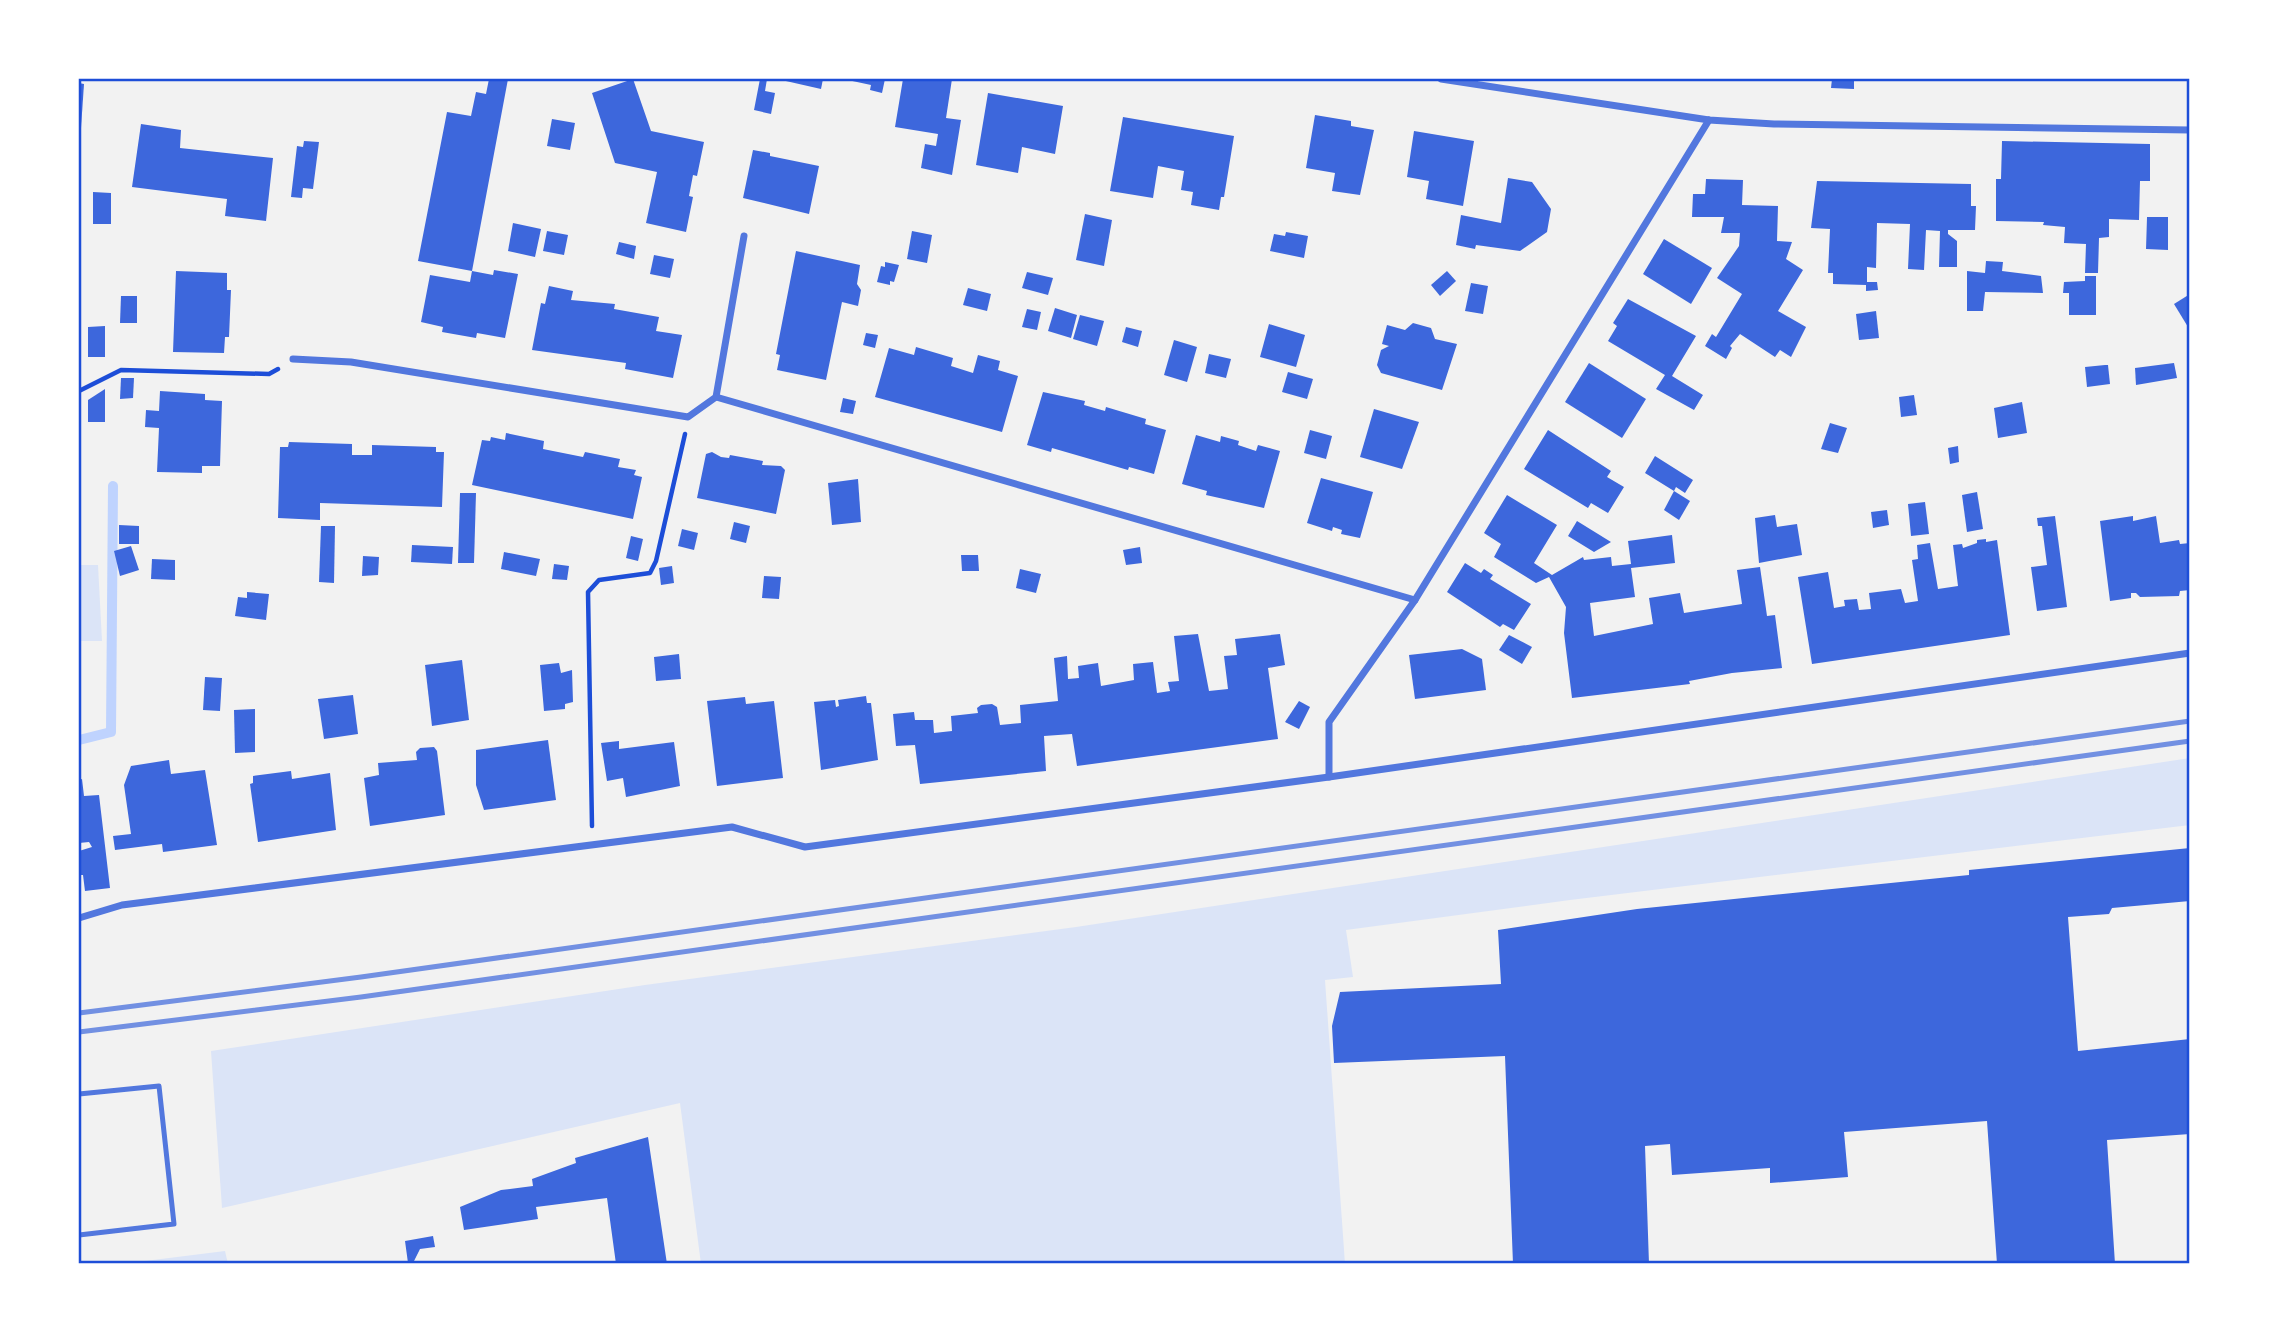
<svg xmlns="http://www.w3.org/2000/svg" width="2269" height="1343" viewBox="0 0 2269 1343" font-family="Figtree,sans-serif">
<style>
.green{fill:#dbe4f7}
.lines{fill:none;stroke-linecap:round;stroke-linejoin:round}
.stream{stroke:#bfd3fe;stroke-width:10}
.building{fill:#3d67dc}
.path{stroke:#1d4ed8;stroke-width:4.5}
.service{stroke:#5277de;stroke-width:5}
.minor{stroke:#5277de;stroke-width:7}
.rail{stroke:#7290e2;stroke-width:5}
.neatline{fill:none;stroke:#1d4ed8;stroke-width:2.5}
</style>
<rect width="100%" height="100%" fill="#f2f2f2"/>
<g class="green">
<path d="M79,565H98L102,641H79Z"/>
<path d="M2190,758V825L1570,900L1346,930L1353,977L1325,980L1345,1264H701L680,1103L222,1208L211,1051L645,985L1076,927Z"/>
<path d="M225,1251L228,1264H121Z"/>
</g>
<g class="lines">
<path class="stream" d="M79,740L111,732L113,486"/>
</g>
<g class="building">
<path d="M489,79H508L472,271L418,261L447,112L471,116L476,92L486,94Z"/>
<path d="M633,79L651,131L704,142L697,176L693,175L689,196L693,197L686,232L646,223L657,172L615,163L592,93Z"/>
<path d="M760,79H767L765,91L775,93L771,114L754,110Z"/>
<path d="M777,79H823L821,89Z"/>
<path d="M843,79H885L882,93L870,90L871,85Z"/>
<path d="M903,79H952L946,118L961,120L952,175L921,168L925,144L936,146L938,134L895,127Z"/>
<path d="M1832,79H1854V89L1831,88Z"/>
<path d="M79,83L84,84L81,128H79Z"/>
<path d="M988,93L1063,106L1055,154L1022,147L1018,173L976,165Z"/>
<path d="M1315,115L1351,121V126L1374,130L1360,195L1332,191L1335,173L1306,168Z"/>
<path d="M1123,117L1234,136L1224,197H1221L1219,210L1191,205L1193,192L1181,190L1184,171L1158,166L1153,198L1110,191Z"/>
<path d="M552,119L575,123L570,150L547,146Z"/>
<path d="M141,124L181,130L180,148L273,158L266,221L225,216L227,199L132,187Z"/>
<path d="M1414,131L1474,141L1463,206L1426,199L1429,181L1407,177Z"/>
<path d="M304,141L319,142L313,189L303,188L302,198L291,197L297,146L303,147Z"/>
<path d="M2002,141L2150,144V181H2140L2139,220L2109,219V237L2099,238L2098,273H2085L2086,244L2064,243L2065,227L2043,225L2044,222L1996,221V179H2001Z"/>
<path d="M753,150L770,153V156L819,166L809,214L743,198Z"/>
<path d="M1508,178L1532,182L1551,209L1547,232L1520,251L1476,245L1475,249L1456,245L1461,215L1501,223Z"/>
<path d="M1706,179L1743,180L1742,205L1778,206L1777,241L1792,242L1786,259L1803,270L1778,311L1806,327L1791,357L1780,350L1775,357L1740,334L1730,346L1732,348L1726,359L1705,346L1712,334L1716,337L1742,294L1717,278L1739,246L1740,233H1721L1724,217H1692L1693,194H1705Z"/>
<path d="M1817,181L1971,184V206H1976L1975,230H1948V234L1957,241V267H1939L1940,231L1926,230L1924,270L1908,269L1910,224L1877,223L1876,268L1867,267V282H1877L1878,290L1866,291V285L1833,284V273H1828L1830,229L1811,228Z"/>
<path d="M93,192L111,193V224H93Z"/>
<path d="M1085,214L1112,220L1104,266L1076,260Z"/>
<path d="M2147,217H2168V250L2146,249Z"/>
<path d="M513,223L541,229L535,257L508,251Z"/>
<path d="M547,231L568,235L564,255L543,251Z"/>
<path d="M912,231L932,235L927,263L907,259Z"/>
<path d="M1286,232L1308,236L1304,258L1270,251L1274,234L1285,236Z"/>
<path d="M1664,239L1712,268L1691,304L1643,274Z"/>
<path d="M619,242L636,246L634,259L616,254Z"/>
<path d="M796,251L860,265L857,284L861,290L858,306L842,302L826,380L777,370L780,355L776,354Z"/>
<path d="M654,255L674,259L670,278L650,274Z"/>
<path d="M1986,261L2003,262L2002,271L2041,276L2043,293L1985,292L1983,311H1967V271L1985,273Z"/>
<path d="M885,262L899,265L894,282L890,281V285L877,282L881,266L885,267Z"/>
<path d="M494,270L518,274L505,338L477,333L476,338L442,332L443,327L421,322L430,275L470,282L472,271L493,275Z"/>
<path d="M176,271L227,273V290H231L229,337H225L224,353L173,352Z"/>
<path d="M1447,271L1456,281L1440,296L1431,285Z"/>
<path d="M1027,272L1053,278L1048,295L1022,288Z"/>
<path d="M2085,276H2096V315H2069V293H2063L2064,282L2085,281Z"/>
<path d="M1471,283L1488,286L1483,314L1465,311Z"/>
<path d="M549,286L573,291L571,300L615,304L614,309L659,317L656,331L682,335L673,378L625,369L626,363L532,350L541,303L545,304Z"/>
<path d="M968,288L991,294L987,311L963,305Z"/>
<path d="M2190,294V324L2188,327L2174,304Z"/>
<path d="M121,296H137V323H120Z"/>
<path d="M1628,299L1696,336L1672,376L1703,395L1694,410L1656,389L1665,375L1608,341L1617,326L1613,323Z"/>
<path d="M1055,308L1077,315L1071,338L1048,331Z"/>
<path d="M1027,309L1041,312L1037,330L1022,327Z"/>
<path d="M1876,311L1879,338L1859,340L1856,314Z"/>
<path d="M1080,315L1104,321L1097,346L1073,339Z"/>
<path d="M1413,323L1431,328L1435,339L1457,344L1442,390L1381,373L1377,365L1381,350L1389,346L1382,344L1387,325L1405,330Z"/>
<path d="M1269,324L1305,335L1296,367L1260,357Z"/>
<path d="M105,326V357H88V327Z"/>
<path d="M1126,327L1142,331L1138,347L1122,342Z"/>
<path d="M866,333L878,335L875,348L863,345Z"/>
<path d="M1174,340L1197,347L1187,382L1164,375Z"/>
<path d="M916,347L953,358L951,366L973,373L978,355L1000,361L998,370L1018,376L1002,432L875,397L889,348L914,355Z"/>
<path d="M1209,354L1231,359L1226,378L1205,373Z"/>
<path d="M1589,363L1646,399L1622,438L1565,402Z"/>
<path d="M2174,363L2177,378L2136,385L2135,368Z"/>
<path d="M2105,365H2108L2110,384L2087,387L2085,367Z"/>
<path d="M1288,372L1313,379L1307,399L1282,392Z"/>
<path d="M121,378H134L133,398L120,399Z"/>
<path d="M105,389V422H88V400Z"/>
<path d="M160,391L205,394V400L222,401L220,466H202V473L157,472L159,428L145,427L146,410L159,411Z"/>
<path d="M1043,392L1085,401L1084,405L1105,411L1106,407L1146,419L1145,424L1166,430L1154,474L1129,467L1128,470L1052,448L1051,452L1027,445Z"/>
<path d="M1914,395L1917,415L1901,417L1899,397Z"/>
<path d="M843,398L856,401L853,414L840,412Z"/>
<path d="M2022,402L2027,433L1998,438L1994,408Z"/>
<path d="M1374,409L1419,422L1402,469L1360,457Z"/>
<path d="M1830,423L1847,428L1838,453L1821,449Z"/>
<path d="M1310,430L1332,436L1326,459L1304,453Z"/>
<path d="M1548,430L1611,471L1607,477L1624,487L1608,513L1591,503L1588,508L1524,469Z"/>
<path d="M506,433L544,441L543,449L583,457L585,452L620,459L618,467L636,470L634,475L642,477L633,519L472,485L482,440L490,441L491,437L505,440Z"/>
<path d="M1196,435L1220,442L1221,436L1239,441L1238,445L1256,451L1258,445L1280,451L1264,508L1206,495L1207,491L1182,484Z"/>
<path d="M289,442L352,444V455H372V445L436,447V452H444L442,507L320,503V520L278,518L280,447H288Z"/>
<path d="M1958,446L1959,462L1950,464L1948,448Z"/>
<path d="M712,452L721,457L729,458L730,455L763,461L762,465L781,466L785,470L776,514L697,498L706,454Z"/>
<path d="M1655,456L1693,480L1685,493L1676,487L1674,491L1645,473Z"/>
<path d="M1321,478L1373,492L1360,538L1341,534L1342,530L1333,527L1332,531L1307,523Z"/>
<path d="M858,479L861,522L832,525L828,483Z"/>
<path d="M1674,491L1690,501L1679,520L1664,510Z"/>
<path d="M1977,492L1983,529L1967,532L1962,495Z"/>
<path d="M460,493H476L474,563H458Z"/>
<path d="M1507,495L1557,525L1534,563L1552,575L1583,557L1584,560L1611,557L1612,566L1631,564L1628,541L1672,535L1675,563L1631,568L1635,597L1590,603L1594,636L1653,624L1649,598L1680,593L1684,613L1742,604L1737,570L1760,567L1767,616L1775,615L1782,668L1732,673L1689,681L1690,684L1572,698L1564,633L1566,607L1549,577L1536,583L1494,557L1501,544L1484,533Z"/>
<path d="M1925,502L1929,534L1911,536L1908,504Z"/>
<path d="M1887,510L1889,525L1873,528L1871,512Z"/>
<path d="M1775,515L1777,527L1797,524L1802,555L1759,563L1755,518Z"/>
<path d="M2055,516L2067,607L2037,611L2031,567L2047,565L2042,526H2038L2037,518Z"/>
<path d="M2133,516V521L2156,516L2160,543L2179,540L2180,544L2190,543V590L2180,591L2179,596L2140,597L2136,593H2131V598L2110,601L2100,521Z"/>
<path d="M1577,521L1611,542L1594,552L1568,536Z"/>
<path d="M734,522L750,526L746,543L730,539Z"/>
<path d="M119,525L139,526V544H119Z"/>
<path d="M321,526H335L334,583L319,582Z"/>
<path d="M682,529L698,533L694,550L678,546Z"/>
<path d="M631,536L643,539L638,561L626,558Z"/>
<path d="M1986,539V542L1997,540L2010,635L1812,664L1798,577L1828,572L1834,608L1845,606L1844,600L1857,599L1859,610L1871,609L1869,593L1901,589L1905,603L1918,601L1912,560L1918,559L1917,545L1930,543L1938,589L1958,586L1953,545L1962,544L1963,548L1977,543V540Z"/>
<path d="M412,545L453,547L452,564L411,562Z"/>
<path d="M131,546L139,570L120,576L114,551Z"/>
<path d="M1140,547L1142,563L1126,565L1123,550Z"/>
<path d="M504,552L540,559L536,576L501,569Z"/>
<path d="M961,555H978L979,571H962Z"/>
<path d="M363,556L379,557L378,575L362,576Z"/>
<path d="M152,559L175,560V580L151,579Z"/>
<path d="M1465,563L1481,573L1484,569L1493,575L1490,579L1531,604L1514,630L1503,624L1500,627L1447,592Z"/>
<path d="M554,564L569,566L567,580L552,579Z"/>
<path d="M672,566L674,583L661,585L659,568Z"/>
<path d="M1020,569L1041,574L1036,593L1016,588Z"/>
<path d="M764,576L781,577L779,599L762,598Z"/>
<path d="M247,592L269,594L266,620L235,616L238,597L247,598Z"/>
<path d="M1198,634L1209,691L1228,689L1224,656L1237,655L1235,639L1280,634L1285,665L1268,668L1278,739L1077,766L1072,734L1044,736L1046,771L920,784L915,745L896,746L893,714L914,712L915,720H933L934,733L952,731L951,716L978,713L977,708L981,705L992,704L997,707L1000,725L1021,723L1020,705L1058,701L1054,658L1067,656L1068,679L1079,678L1078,666L1098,663L1101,686L1134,680L1133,664L1153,662L1157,693L1170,691L1168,682L1179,681L1174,636Z"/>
<path d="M1509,635L1532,647L1522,664L1499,650Z"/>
<path d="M1462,649L1482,659L1486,690L1415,699L1409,655Z"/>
<path d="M679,654L681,679L656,681L654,657Z"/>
<path d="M462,660L469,720L432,726L425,665Z"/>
<path d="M559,663L561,673L572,670L573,702L565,704V709L544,711L540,665Z"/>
<path d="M205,677L222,678L220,711L203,710Z"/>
<path d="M353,695L358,734L324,739L318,699Z"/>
<path d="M866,696L867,703H871L878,760L821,770L814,702L835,700L836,707L839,706L838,700Z"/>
<path d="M745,697L746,704L774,701L783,778L717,786L707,701Z"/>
<path d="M1299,701L1310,707L1299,729L1285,722Z"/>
<path d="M255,709V752L235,753L234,710Z"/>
<path d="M548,740L556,800L484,810L476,785V750Z"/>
<path d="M619,741V749L674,742L680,786L626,797L623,778L607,781L601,743Z"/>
<path d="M434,747L437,751L445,815L370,826L364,778L379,775L378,763L417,760L416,752L420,748Z"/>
<path d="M169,760L171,774L205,770L217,845L163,852L162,844L115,850L113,836L131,834L124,785L131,766Z"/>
<path d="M291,771L292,779L330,773L336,830L258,842L250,784L253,783V776Z"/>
<path d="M82,779L84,796L99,795L110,888L85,891L83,875H79V851L92,847L89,842L79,843V780Z"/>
<path d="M2190,848V901L2112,908L2109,914L2068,917L2078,1051L2190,1039V1134L2107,1140L2115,1264H1997L1987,1121L1844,1132L1848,1177L1770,1183V1168L1672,1175L1670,1144L1645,1146L1649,1264H1513L1505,1056L1334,1063L1332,1026L1340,992L1501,984L1498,930L1637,909L1969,875V870Z"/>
<path d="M648,1137L667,1264H616L607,1198L536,1207L538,1219L464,1230L460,1207L501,1190L533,1186L532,1179L576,1163L575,1158Z"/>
<path d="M433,1236L435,1247L420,1249L413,1263H408L405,1241Z"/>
</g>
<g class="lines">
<g class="path">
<path d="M79,391L121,370L269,374L278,369"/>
<path d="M592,826L588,592L599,580L650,573L656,561L685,434"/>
</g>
<path class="service" d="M79,1094L159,1086L174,1224L79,1235"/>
<g class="minor">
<path d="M1441,79L1709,120L1774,124L2190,130"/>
<path d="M293,359L351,362L688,417L716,397L744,236"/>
<path d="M716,397L1415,600"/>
<path d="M1329,777V722L1415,600L1709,120"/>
<path d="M79,918L122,905L732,827L805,847L1329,777L2190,653"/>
</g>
<g class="rail">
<path d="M79,1013L361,977L2190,721"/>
<path d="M79,1032L361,997L2190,741"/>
</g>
</g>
<rect width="2269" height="1343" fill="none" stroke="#ffffff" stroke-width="161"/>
<rect x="80" y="80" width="2108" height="1182" class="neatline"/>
</svg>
